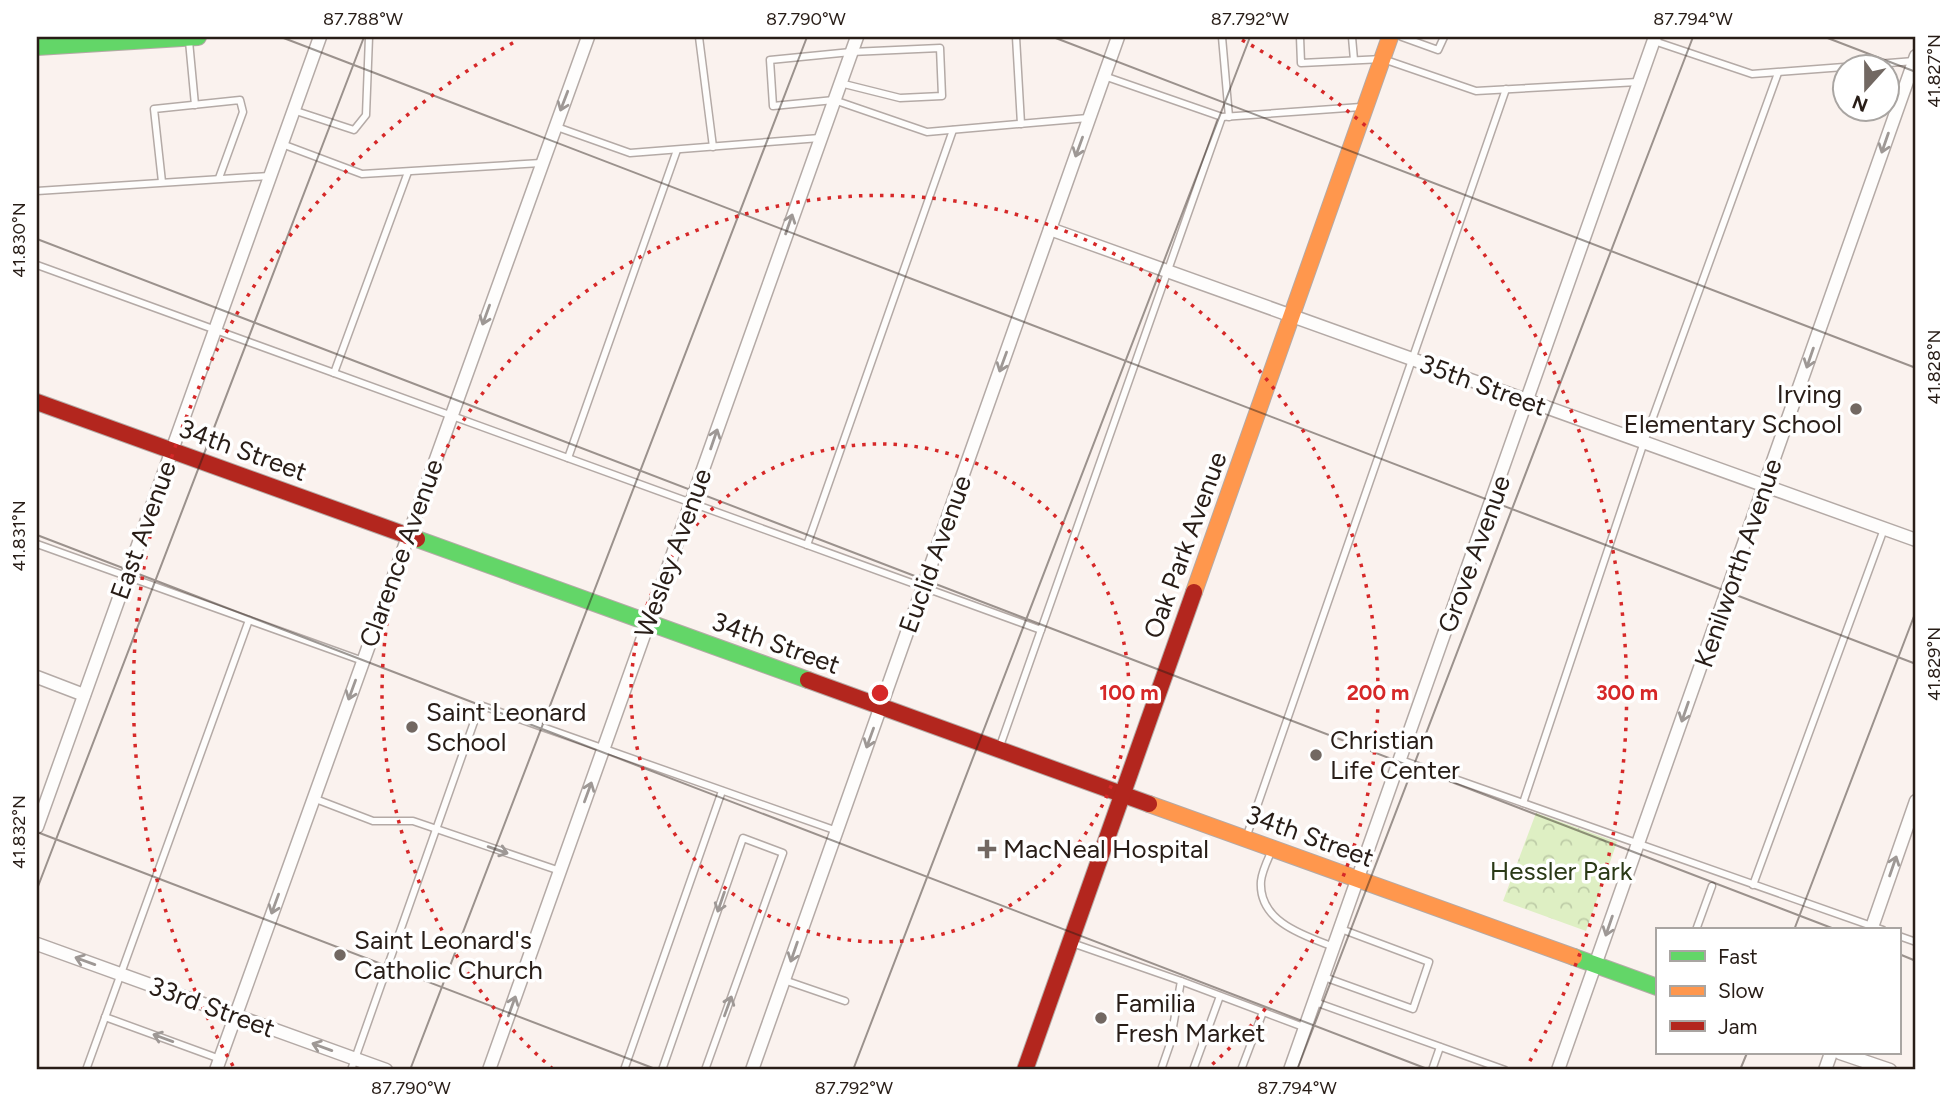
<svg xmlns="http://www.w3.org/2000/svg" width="1953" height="1107" viewBox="0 0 1953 1107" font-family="Figtree,sans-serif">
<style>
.park{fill:url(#park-crowns)}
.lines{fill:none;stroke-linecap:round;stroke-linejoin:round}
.lane-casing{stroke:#b4aaa6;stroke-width:9}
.street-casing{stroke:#b4aaa6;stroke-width:15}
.fast-casing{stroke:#b4aaa6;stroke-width:18}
.slow-casing{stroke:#b4aaa6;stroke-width:18}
.jam-casing{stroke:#b4aaa6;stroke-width:18}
.lane{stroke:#fefdfc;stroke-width:6}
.street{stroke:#fefdfc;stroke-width:12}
.fast{stroke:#63d668;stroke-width:16}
.slow{stroke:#ff974d;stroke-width:16}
.jam{stroke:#b3261e;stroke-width:16}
.oneway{stroke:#9e9895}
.ticks{fill:none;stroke:#281d17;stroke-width:2;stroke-opacity:0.45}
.ring{fill:none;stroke:#d62828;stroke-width:3.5;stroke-dasharray:3.5 7}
.poi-dot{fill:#726862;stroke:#fff;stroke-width:2.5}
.labels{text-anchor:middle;stroke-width:7;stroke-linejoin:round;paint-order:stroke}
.street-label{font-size:26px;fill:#281d17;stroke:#fff}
.poi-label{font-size:26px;fill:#281d17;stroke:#fff;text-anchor:start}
.park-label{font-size:26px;fill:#2a3916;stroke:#fff}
.centre{fill:#d62828;stroke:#fff;stroke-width:3.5}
.ring-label{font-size:21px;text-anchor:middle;font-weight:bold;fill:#d62828;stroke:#fff;stroke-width:7;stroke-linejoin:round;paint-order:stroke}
.neatline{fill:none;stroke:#281d17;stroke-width:2.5}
.ticks-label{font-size:18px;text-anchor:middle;fill:#281d17}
</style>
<defs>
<pattern id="park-crowns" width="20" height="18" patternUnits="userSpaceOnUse" patternTransform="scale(1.75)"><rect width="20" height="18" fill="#deefc3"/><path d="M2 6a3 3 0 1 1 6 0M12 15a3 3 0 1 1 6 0" fill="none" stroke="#becca7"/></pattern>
</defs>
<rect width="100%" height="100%" fill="#faf2ee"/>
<path class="park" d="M1536,813L1617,842L1586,931L1503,901Z"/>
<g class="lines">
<g class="lane-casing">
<g id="lane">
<path d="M699,37L713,147"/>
<path d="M1016,37L1021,124"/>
<path d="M1222,37L1229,117"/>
<path d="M1300,37L1301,63L1383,59L1476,91L1638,82"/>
<path d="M1352,37L1354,60"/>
<path d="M1402,37L1438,50L1444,37"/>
<path d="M189,41L195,105"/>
<path d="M1654,41L1752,74L1844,67"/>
<path d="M1852,66L1914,61"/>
<path d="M1104,76L1222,117L1361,107"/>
<path d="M840,83L900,98L942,96L940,48L851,52L770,60L773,106L834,100L927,132L1088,118"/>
<path d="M293,110L354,130L366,115L369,37"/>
<path d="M554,126L630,153L820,138"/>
<path d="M282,144L362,174L541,163"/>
<path d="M162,182L154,109L240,100L243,112L219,178"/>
<path d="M37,191L269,176"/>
<path d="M37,265L1041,630"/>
<path d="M334,373L408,172"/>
<path d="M568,458L677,150"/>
<path d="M37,544L363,661"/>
<path d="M807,545L953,130"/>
<path d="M1000,746L1222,117"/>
<path d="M1401,760L1883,930"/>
<path d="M313,798L373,821H413L560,871"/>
<path d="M1523,803L1644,442L1778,73"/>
<path d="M1246,838L1506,89"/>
<path d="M1272,850C1268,859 1262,871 1261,881C1258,922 1305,936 1334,947"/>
<path d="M1753,885L1884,529"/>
<path d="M1696,930L1712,886"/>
<path d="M1899,936L1916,942"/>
<path d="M1072,943L1181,981L1170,1044L1161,1070"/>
<path d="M1324,977L1413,1009L1429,962L1341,929"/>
<path d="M784,980L845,1001"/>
<path d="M1181,981L1306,1028"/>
<path d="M1315,1002L1505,1070"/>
<path d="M105,1017L220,1059"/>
<path d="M86,1070L249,620"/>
<path d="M351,1070L480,705L837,831"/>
<path d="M624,1070L722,791"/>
<path d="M662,1070L743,838L783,853L705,1070"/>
<path d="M1193,1070L1220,996"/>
<path d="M1241,1070L1263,1012"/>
<path d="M1432,1070L1440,1047"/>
</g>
</g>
<g class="street-casing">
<g id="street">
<path d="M1050,229L1916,540"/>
<path d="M37,677L84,695"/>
<path d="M37,827L320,37"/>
<path d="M1871,930L1916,801"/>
<path d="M37,944L386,1070"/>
<path d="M1840,1053L1890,1070"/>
<path d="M216,1070L588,37"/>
<path d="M489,1070L857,37"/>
<path d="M752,1070L1118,37"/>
<path d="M1290,1070L1655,37"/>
<path d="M1558,1070L1916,56"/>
<path d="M1825,1070L1831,1053"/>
</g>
</g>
<g class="fast-casing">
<g id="fast">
<path d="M37,47L198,37"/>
<path d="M417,539L808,680"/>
<path d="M1574,957L1657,987"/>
</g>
</g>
<g class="slow-casing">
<g id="slow">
<path d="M1194,592L1390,37"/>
<path d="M1149,804L1574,957"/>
</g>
</g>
<g class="jam-casing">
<g id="jam">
<path d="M37,402L417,539"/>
<path d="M808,680L1149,804"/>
<path d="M1025,1070L1194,592"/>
</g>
</g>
<use href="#lane" class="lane"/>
<use href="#street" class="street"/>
<use href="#fast" class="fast"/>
<use href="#slow" class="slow"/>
<use href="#jam" class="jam"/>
</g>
<defs><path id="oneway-shaft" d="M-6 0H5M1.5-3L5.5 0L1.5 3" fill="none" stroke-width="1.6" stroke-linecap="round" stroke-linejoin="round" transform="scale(1.75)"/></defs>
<g class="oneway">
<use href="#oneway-shaft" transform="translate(564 101) rotate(111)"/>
<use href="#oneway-shaft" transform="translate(1885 143) rotate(109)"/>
<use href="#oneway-shaft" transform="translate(1079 147) rotate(110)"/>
<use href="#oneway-shaft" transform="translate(789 224) rotate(-71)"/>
<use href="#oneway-shaft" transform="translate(486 315) rotate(110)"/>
<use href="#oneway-shaft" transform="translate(1810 358) rotate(109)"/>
<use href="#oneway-shaft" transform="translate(1003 362) rotate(110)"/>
<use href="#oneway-shaft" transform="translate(714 439) rotate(-71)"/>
<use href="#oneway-shaft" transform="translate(352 690) rotate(110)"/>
<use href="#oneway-shaft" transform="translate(1685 712) rotate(109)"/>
<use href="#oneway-shaft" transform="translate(870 738) rotate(110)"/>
<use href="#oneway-shaft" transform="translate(588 792) rotate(-70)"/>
<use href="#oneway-shaft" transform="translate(498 850) rotate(19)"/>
<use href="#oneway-shaft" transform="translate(1893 866) rotate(-71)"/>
<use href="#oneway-shaft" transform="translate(721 902) rotate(109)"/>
<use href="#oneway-shaft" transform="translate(275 904) rotate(110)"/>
<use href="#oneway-shaft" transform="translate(1609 926) rotate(109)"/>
<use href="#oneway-shaft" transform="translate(794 952) rotate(109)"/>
<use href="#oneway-shaft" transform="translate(85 961) rotate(-160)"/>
<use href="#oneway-shaft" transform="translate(512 1006) rotate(-70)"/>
<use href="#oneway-shaft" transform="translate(728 1006) rotate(-70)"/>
<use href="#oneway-shaft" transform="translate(163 1038) rotate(-160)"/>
<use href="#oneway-shaft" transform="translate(322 1047) rotate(-160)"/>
</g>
<path class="ticks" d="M281,37L1916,664M1053,37L1916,368M1825,37L1916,72M37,239L1837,930M37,535L1430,1070M37,832L658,1070M37,889L364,37M1794,930L1916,611M1899,954L1916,961M410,1070L807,37M853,1070L1250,37M1297,1070L1693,37M1740,1070L1747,1053"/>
<g class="ring">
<circle cx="880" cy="693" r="249"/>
<path d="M553 1069A498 498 0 1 1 1207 1069"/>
<path d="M233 1066A747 747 0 0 1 518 40M1242 40A747 747 0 0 1 1527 1066"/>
</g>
<g class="poi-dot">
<circle cx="1856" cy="409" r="7"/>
<circle cx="412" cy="727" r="7"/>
<circle cx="1316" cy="755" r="7"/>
<path d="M983.5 838.5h7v7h7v7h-7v7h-7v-7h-7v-7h7z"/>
<circle cx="340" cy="955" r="7"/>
<circle cx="1101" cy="1018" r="7"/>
</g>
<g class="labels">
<g class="street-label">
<text transform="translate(1483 385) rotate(20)" y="9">35th Street</text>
<text transform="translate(243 450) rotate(20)" y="9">34th Street</text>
<text transform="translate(143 530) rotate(-70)" y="9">East Avenue</text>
<text transform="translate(1185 545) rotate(-70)" y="9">Oak Park Avenue</text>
<text transform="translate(401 553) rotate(-70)" y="9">Clarence Avenue</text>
<text transform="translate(673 553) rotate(-70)" y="9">Wesley Avenue</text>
<text transform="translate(935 554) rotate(-70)" y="9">Euclid Avenue</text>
<text transform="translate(1474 554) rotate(-70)" y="9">Grove Avenue</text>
<text transform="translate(1738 563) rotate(-71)" y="9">Kenilworth Avenue</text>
<text transform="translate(776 643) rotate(20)" y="9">34th Street</text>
<text transform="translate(1310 836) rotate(20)" y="9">34th Street</text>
<text transform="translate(212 1007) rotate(20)" y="9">33rd Street</text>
</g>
<g class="poi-label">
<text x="1842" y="403" text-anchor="end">Irving<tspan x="1842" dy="30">Elementary School</tspan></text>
<text x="426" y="721">Saint Leonard<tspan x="426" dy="30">School</tspan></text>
<text x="1330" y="749">Christian<tspan x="1330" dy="30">Life Center</tspan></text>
<text x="1003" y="858">MacNeal Hospital</text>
<text x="354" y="949">Saint Leonard's<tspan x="354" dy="30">Catholic Church</tspan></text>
<text x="1115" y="1012">Familia<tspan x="1115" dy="30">Fresh Market</tspan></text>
</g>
<g class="park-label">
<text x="1561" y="880">Hessler Park</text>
</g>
</g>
<circle cx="880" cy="693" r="10" class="centre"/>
<g class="ring-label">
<text x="1129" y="700">100 m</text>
<text x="1378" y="700">200 m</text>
<text x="1627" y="700">300 m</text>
</g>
<rect width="1953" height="1107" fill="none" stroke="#ffffff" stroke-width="77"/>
<rect x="1656" y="928" width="245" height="126" fill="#ffffff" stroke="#a9a5a2" stroke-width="2"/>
<rect x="1670" y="951" width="35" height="10" fill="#63d668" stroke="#a9a5a2" stroke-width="2"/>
<text x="1718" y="964" font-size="21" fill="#281d17">Fast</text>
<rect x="1670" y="986" width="35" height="10" fill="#ff974d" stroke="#a9a5a2" stroke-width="2"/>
<text x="1718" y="998" font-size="21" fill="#281d17">Slow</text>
<rect x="1670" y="1021" width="35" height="10" fill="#b3261e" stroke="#a9a5a2" stroke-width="2"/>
<text x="1718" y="1034" font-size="21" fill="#281d17">Jam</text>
<g transform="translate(1866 88) rotate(201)"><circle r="33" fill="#ffffff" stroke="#a9a5a2" stroke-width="2"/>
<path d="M0-5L12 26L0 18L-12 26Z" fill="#726862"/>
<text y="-10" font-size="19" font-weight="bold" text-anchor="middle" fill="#281d17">N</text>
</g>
<rect x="38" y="38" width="1876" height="1030" class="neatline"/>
<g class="ticks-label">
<text x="363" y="25">87.788°W</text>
<text x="806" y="25">87.790°W</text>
<text x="1250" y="25">87.792°W</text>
<text x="1693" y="25">87.794°W</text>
<text transform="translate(1934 71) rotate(-90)" y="6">41.827°N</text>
<text transform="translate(19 240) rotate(-90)" y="6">41.830°N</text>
<text transform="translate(1934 367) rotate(-90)" y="6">41.828°N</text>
<text transform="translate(19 536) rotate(-90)" y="6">41.831°N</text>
<text transform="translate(1934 664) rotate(-90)" y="6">41.829°N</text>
<text transform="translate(19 832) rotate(-90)" y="6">41.832°N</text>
<text x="411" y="1094">87.790°W</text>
<text x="854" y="1094">87.792°W</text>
<text x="1297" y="1094">87.794°W</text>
</g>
</svg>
